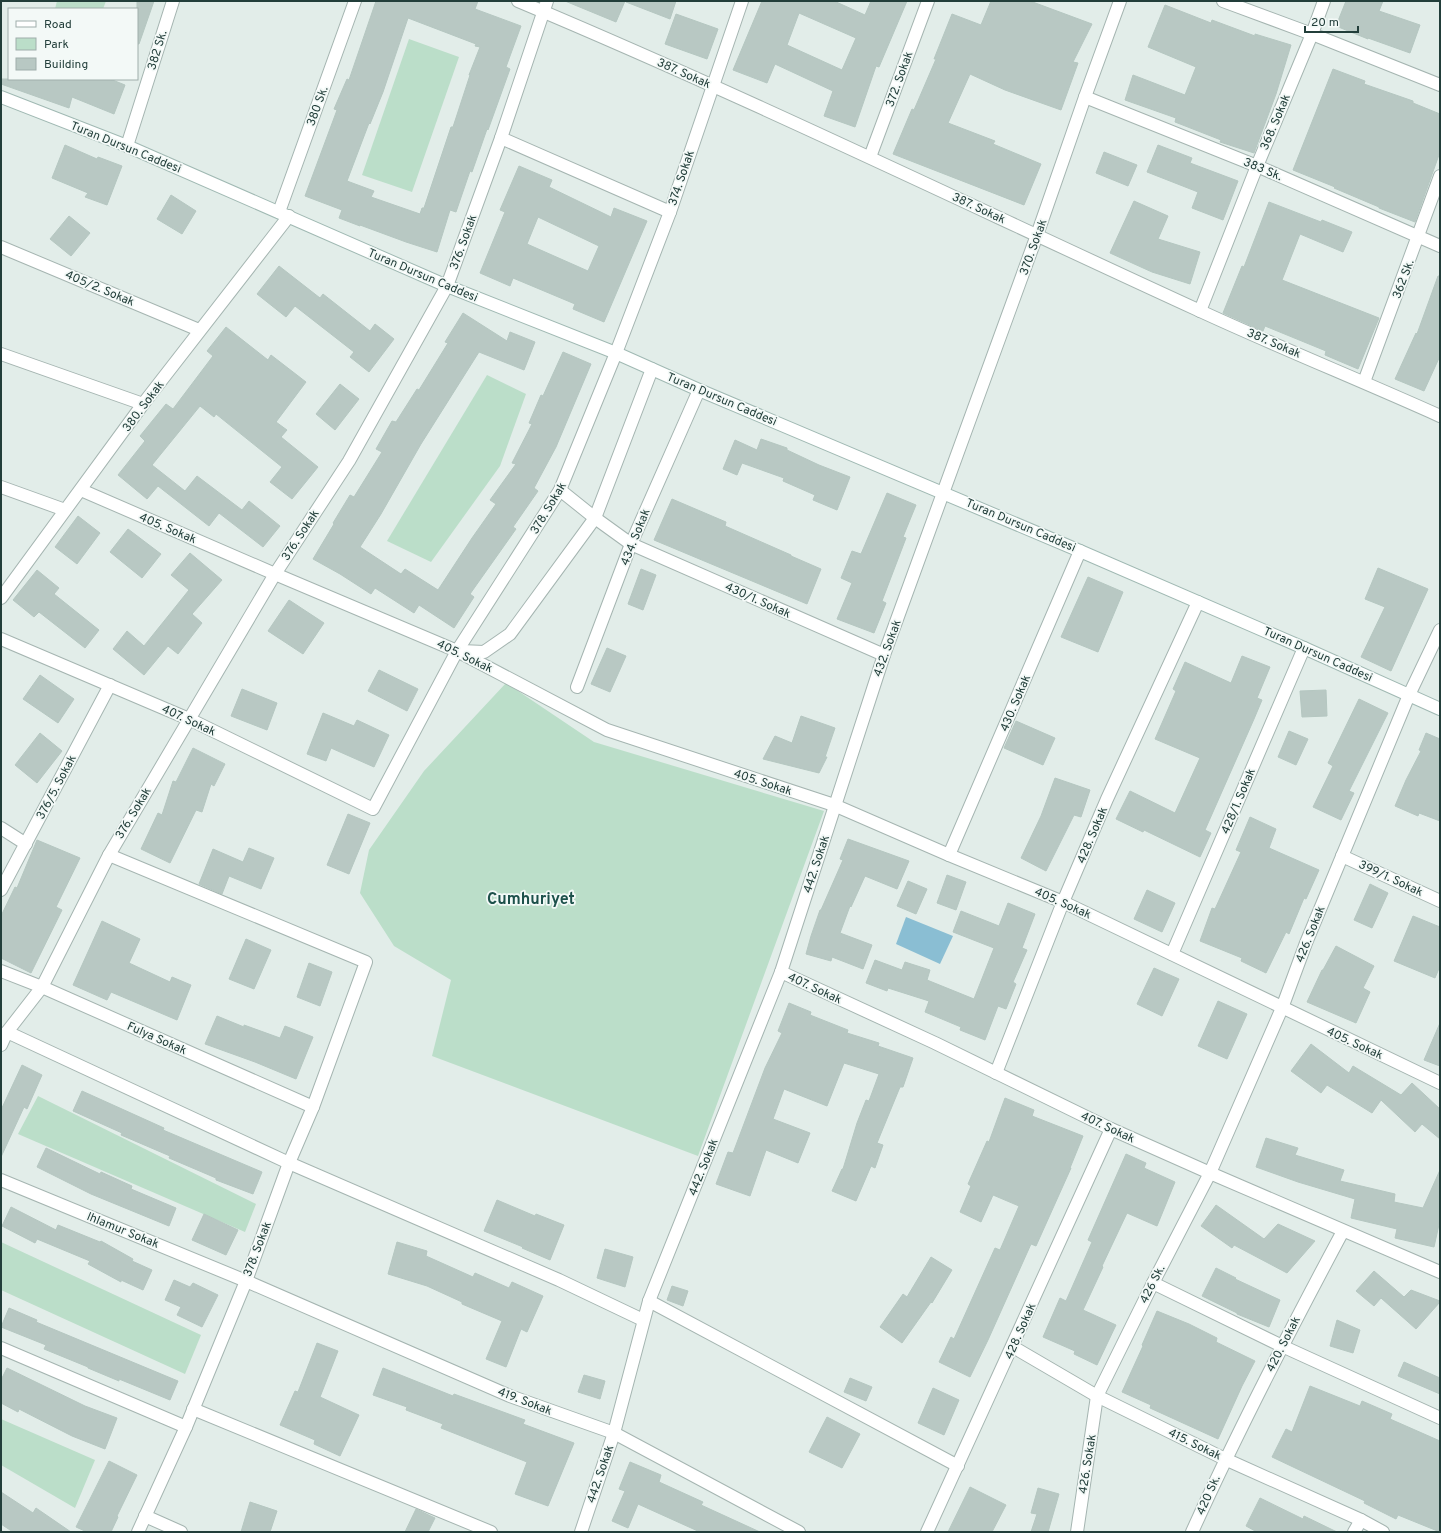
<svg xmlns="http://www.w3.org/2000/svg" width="1441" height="1533" viewBox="0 0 1441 1533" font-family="Overpass,sans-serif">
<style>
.green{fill:#bbdec9}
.water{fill:#8abed3}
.building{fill:#b8c8c3;stroke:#b5c7c1;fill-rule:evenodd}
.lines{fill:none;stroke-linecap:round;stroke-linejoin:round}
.street-casing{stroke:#a5b5b1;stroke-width:14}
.secondary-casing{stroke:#a0b9b3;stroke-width:14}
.street{stroke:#fff;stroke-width:12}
.secondary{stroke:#fff;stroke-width:12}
.labels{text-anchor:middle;stroke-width:3.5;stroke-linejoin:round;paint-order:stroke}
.street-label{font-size:12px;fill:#223e3a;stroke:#f3f9f7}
.district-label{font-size:16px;font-weight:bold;fill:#1d514b;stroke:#f3f9f7}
</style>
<rect width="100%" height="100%" fill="#e2ede9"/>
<g class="green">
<path d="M57,1H106L103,9H55Z"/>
<path d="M409,39L459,57L412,192L362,175Z"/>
<path d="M487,375L526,394L500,466L431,562L387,541Z"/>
<path d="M506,683L594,742L824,811L698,1156L432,1056L451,980L394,946L360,893L369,850L424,771Z"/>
<path d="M38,1096L256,1204L245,1232L18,1134Z"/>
<path d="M1,1242L201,1335L185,1374L1,1290Z"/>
<path d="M1,1419L95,1460L75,1508L1,1465Z"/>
</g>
<path class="water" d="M906,917L953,936L940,964L896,944Z"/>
<g class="building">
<path d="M137,1H154L139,44H137Z"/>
<path d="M376,1H478L475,9L521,26L506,67L510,69L488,130L487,129L472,172L470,171L456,212L450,210L437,252L406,242L360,225V226L339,218L342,210L305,196L337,110L334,109L347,79L349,80ZM408,18L476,44L475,46L480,47L469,75H470L453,127H451L424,208H422L420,214L371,197L374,191L347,181L369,123L370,124L383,92Z"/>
<path d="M565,1H625L616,22Z"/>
<path d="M626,1H676L670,19L626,2Z"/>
<path d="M762,1H834L865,15L871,1H907L879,67L876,66L855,127L824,116L833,91L775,64L767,83L733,70ZM799,13L856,38L842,70L787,45Z"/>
<path d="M991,1H1030L1092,24L1073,62L1078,63L1061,110L1005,90L970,74L948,123L995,141L993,144L1041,164L1024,205L893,154L912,109L914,110L936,59H934L952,14L981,25Z"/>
<path d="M1346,1H1383L1379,11L1420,25L1410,53L1368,38V39L1336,26Z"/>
<path d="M1165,5L1211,23L1212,20L1255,36V34L1291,45L1276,94L1254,153L1220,142L1221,140L1175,122L1176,118L1125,100L1133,75L1185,95L1196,67L1148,47Z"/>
<path d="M676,14L718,29L707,59L665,44Z"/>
<path d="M1333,69L1365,81L1364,84L1413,101V103L1440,114V152L1415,222L1379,208V207L1334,188L1335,187L1293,170Z"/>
<path d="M1,79H110L125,85L114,114L72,97L69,108L1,84Z"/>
<path d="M65,145L97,159L98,157L122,166L107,205L85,197L88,193L52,178Z"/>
<path d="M1158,145L1192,158L1190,163L1238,181L1223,220L1192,208L1198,192L1147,172Z"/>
<path d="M1104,152L1137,165L1128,186L1096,173Z"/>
<path d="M519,166L552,180L549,187L611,217L614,208L647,221L604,322L573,309L575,304L513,278L510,286L480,273L505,212L500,210ZM538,217L599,246L588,271L527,244Z"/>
<path d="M171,195L196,211L182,234L157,219Z"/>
<path d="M1134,201L1168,216L1158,239L1200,252L1190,284L1152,272L1110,253Z"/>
<path d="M1269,202L1321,222L1322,220L1352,232L1343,252L1300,234L1282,280L1379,318L1358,369L1325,355L1326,351L1265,326L1263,331L1223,313L1242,266L1244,267Z"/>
<path d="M69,216L90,233L71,256L50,239Z"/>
<path d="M279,266L320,298L323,294L370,331L375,324L394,339L369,372L350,357L354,352L295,306L286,317L257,294Z"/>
<path d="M1438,276H1440V356L1424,391L1395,379L1416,333L1417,334Z"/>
<path d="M463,313L507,341L510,332L535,342L524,370L479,352L421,444L381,514L360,547L401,574L405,569L438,590L472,538L496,504L490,500L516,464L512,463L532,424L529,423L541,395L543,396L563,352L591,364L556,447L534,488L538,491L513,527L516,529L470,594L474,597L454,628L419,605L414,613L375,588L371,594L340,574L313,559L334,524L333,523L350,495L354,497L382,452L376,449L392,421L396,422L417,389L419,390L448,343L445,342Z"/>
<path d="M226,327L268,360L271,355L306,382L276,422L287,430L281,437L318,467L292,499L270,482L282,467L216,414L214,417L200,406L152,465L185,491L197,476L242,510L249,501L280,526L263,547L219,513L209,526L158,486L147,499L118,475L145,441L140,436L166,404L173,409L213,356L207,351Z"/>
<path d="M340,384L359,399L335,430L316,414Z"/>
<path d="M761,439L787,448V450L819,465L850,477L837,510L813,500L815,495L783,481L784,478L742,463L737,475L723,469L735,440L757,450Z"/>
<path d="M887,493L916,505L903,537L906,538L882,601L886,603L874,633L837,619L852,583L841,578L852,551L861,554Z"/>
<path d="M672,499L726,522L725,526L791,555V556L821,569L807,604L654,540Z"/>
<path d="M78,516L100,533L77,564L55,547Z"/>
<path d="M128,529L161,554L142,578L110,552Z"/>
<path d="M190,553L222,580L192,614L202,623L178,654L168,646L144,675L113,649L127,631L144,646L189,590L171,575Z"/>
<path d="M1378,568L1428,589L1391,671L1361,657L1385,607L1365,599Z"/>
<path d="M641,569L656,575L643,610L628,604Z"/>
<path d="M37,570L59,588L54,594L99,630L85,648L39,612L34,617L13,600Z"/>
<path d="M1088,577L1123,592L1098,652L1061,637Z"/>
<path d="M289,600L324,623L303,654L268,631Z"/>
<path d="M607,648L626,656L610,692L591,684Z"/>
<path d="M1242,656L1270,667L1257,698L1262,700L1254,719L1205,830L1211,833L1200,857L1144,830L1143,832L1116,819L1130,791L1175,813L1200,758L1155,739L1176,691L1173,689L1185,662L1231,683Z"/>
<path d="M379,670L418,689L407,711L368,691Z"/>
<path d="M40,675L74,699L58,723L23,699Z"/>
<path d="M242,689L277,703L267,730L231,716Z"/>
<path d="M1326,690L1327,716L1302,717L1300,691Z"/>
<path d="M1359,699L1388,713L1349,791L1354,793L1341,820L1313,807L1333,766L1328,763Z"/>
<path d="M323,713L354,726L357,720L389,735L374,767L331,748L326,761L307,754Z"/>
<path d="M801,716L835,728L825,757H827L819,773L763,759L775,736L792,743Z"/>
<path d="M1016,721L1055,738L1043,765L1004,748Z"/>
<path d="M1289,731L1308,739L1296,765L1278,757Z"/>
<path d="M40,733L62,751L37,783L15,765Z"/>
<path d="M1426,733L1440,739V821L1419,813L1418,816L1395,806L1406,780L1421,751L1419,750Z"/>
<path d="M193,748L225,764L214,786L211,784L202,812L196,810L170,863L141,849L158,813L162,815L173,781L176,782Z"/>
<path d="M1055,778L1090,790L1081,817L1074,815L1046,871L1021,858L1041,816Z"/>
<path d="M348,814L370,823L349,874L327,865Z"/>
<path d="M1250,817L1276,829L1269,848L1319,870L1306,899L1304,898L1289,934L1286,932L1266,973L1241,961L1242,958L1200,941L1212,908L1215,909L1241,852L1236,850Z"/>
<path d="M848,839L909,861L897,889L865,876L851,907L850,906L840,933L872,945L863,969L832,957L831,961L806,954L811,936L820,910H821L843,860L840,859Z"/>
<path d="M37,840L80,858L56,907L62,910L31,973L1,958V916L15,887L17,888Z"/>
<path d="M249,848L274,858L261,889L229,876L222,894L199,884L213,849L243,862Z"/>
<path d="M947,875L966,882L956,910L937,903Z"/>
<path d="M908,881L927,889L916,914L897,906Z"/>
<path d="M1370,884L1388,893L1372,928L1354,920Z"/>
<path d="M1147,890L1175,903L1162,932L1134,919Z"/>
<path d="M1008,903L1035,914L1022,948L1027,950L1013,982L1016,984L1006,1009L998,1006L985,1040L960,1030L961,1027L925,1012L929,1001L888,988L887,991L866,983L875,960L902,970L905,962L930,970L927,980L974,999L994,948L953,932L961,911L999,926Z"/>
<path d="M1413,916L1440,927V966L1435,978L1394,961Z"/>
<path d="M102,921L140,939L129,963L170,982L172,977L191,985L177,1020L111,992L107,1000L73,985Z"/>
<path d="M246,939L271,950L254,989L229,979Z"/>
<path d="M1336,946L1374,966L1363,988L1370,992L1356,1023L1307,1002L1322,970H1323Z"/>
<path d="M309,963L332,972L320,1006L297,997Z"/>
<path d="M1154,968L1179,979L1162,1016L1137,1004Z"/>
<path d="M1218,1001L1247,1014L1227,1059L1198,1046Z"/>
<path d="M789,1003L811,1012L810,1015L848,1030L847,1033L879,1043L878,1046L913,1058L903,1087H900L877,1143L883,1145L875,1168L871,1166L856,1201L832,1191L842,1169H843L857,1123L866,1100L869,1101L879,1074L844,1063L827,1106L784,1089L773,1119L810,1133L798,1163L766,1150L750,1196L716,1184L728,1152L733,1153L765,1068L782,1033L778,1031Z"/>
<path d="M217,1016L244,1027V1025L280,1038L285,1026L313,1037L296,1079L255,1062L205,1044Z"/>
<path d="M1440,1023V1066L1424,1060Z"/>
<path d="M1311,1044L1349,1073L1353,1066L1401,1095L1412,1083L1440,1109V1139L1422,1124L1415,1132L1381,1100L1372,1113L1327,1085L1321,1093L1291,1071Z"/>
<path d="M22,1065L42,1075L27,1109L24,1107L1,1157V1110Z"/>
<path d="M82,1091L164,1128L163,1130L262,1172L253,1194L216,1180V1178L169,1158L170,1156L121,1135L122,1133L73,1111Z"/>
<path d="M1005,1098L1034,1110L1032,1116L1083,1136L1070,1168H1071L1036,1246L1031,1244L988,1340L970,1377L939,1362L951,1337L954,1339L995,1248L1000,1250L1019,1206L993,1195L981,1222L960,1212L971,1186L968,1184L987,1141L989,1142Z"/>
<path d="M1266,1138L1298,1148L1295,1155L1344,1170L1340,1181L1395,1194L1394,1202L1423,1208L1440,1170V1220L1434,1247L1395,1238L1397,1229L1351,1218L1355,1199L1298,1182L1256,1167Z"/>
<path d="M46,1148L100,1174L101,1172L132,1186L131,1189L176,1208L169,1226L91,1194L37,1167Z"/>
<path d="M1126,1154L1146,1163L1144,1168L1175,1182L1157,1226L1127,1213L1102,1266L1103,1267L1083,1310L1116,1325L1097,1365L1074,1354L1075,1351L1043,1337L1060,1298L1066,1301L1092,1242L1088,1240Z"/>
<path d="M497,1200L535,1216L536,1214L564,1225L550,1260L522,1248L523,1247L484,1231Z"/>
<path d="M1216,1205L1264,1239L1278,1224L1315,1241L1287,1273L1234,1245L1232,1248L1201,1226Z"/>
<path d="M11,1207L56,1230L58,1225L100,1242L101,1241L133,1259L132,1261L152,1270L143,1290L121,1280V1282L88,1264L90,1261L37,1239L35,1243L2,1226Z"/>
<path d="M204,1214L238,1230L226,1255L192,1240Z"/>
<path d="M397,1242L427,1251L426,1256L473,1277L475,1273L509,1288L512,1282L543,1296L527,1332L521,1329L506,1367L486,1359L502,1321L462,1304V1302L427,1286L388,1274Z"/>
<path d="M605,1249L633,1257L625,1287L597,1278Z"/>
<path d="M931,1257L952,1270L932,1303L931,1302L902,1343L880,1327L903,1294L907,1297Z"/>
<path d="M1216,1268L1236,1278L1235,1279L1280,1300L1269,1327L1237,1314V1313L1202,1296Z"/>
<path d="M1374,1271L1404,1297L1411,1290L1440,1301V1302L1416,1329L1381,1298L1374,1306L1356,1291Z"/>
<path d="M174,1280L190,1287L193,1283L218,1295L202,1327L177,1315L181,1307L165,1300Z"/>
<path d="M672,1286L688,1291L683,1306L667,1300Z"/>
<path d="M9,1308L37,1320L36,1322L178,1381L170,1400L119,1379V1381L88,1368V1367L44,1349L46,1345L1,1327Z"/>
<path d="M1157,1311L1189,1324L1217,1338L1216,1342L1255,1361L1242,1386L1218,1439L1150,1408L1151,1405L1122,1392L1143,1346L1142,1345Z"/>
<path d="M1337,1320L1360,1330L1353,1353L1330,1346Z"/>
<path d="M317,1343L338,1351L320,1397L359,1415L340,1456L314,1444L315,1440L280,1425L295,1391L298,1392Z"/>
<path d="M1404,1362L1440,1378V1394L1398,1376Z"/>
<path d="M7,1368L85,1406L117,1418L105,1449L72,1436L19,1409L18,1412L1,1403V1380Z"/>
<path d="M383,1368L453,1396L454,1394L525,1420L523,1424L574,1443L548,1506L515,1494L527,1462L441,1428L443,1424L406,1410L407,1407L373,1395Z"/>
<path d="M584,1375L605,1381L600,1399L578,1392Z"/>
<path d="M850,1378L872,1387L866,1401L844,1392Z"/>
<path d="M1310,1386L1360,1406L1362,1401L1392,1414L1390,1419L1440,1441V1532L1398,1515L1396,1519L1364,1503L1365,1501L1272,1457L1286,1429L1292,1432Z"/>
<path d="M933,1388L959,1400L944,1435L918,1423Z"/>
<path d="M827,1417L860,1434L842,1468L809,1452Z"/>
<path d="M109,1461L137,1475L117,1516L118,1517L111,1532H87L76,1527Z"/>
<path d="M630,1462L661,1475L659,1482L703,1502L701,1505L760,1532H700L638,1504L628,1528L612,1521L625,1491L619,1489Z"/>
<path d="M970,1487L1006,1505L992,1532H948Z"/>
<path d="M1038,1488L1059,1494L1048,1532H1031L1037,1514L1031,1513Z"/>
<path d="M1,1492L33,1513L36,1508L71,1532H13L1,1524Z"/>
<path d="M1260,1498L1303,1519L1304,1516L1337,1532H1257L1246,1526Z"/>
<path d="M250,1502L277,1511L270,1532H241Z"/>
<path d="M416,1509L435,1518L428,1532H405Z"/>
</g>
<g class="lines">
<g class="street-casing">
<g id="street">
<path d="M518,1C747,97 971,206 1198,310C1278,347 1360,380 1440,416"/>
<path d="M1223,1L1312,34L1440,85"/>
<path d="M1085,97L1257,166L1440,246"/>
<path d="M501,138L670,212"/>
<path d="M127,146L173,1"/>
<path d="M870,157L928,1"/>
<path d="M279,212L355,1"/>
<path d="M1,247L199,330"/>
<path d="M1200,311L1257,166L1312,34L1324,1"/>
<path d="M1,354L143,404"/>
<path d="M1364,382L1440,176"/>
<path d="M1,487L65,510"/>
<path d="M81,490L275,574L457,651L607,730L834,805L949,855L1063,902L1440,1083"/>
<path d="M560,490L595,518L631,544L884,655"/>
<path d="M1,598L143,404L289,216"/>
<path d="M1,639L189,719L373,809L457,651L560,490L616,353L670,212L742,1"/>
<path d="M461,651L484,652L510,634L595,518L652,369"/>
<path d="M577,687L631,544L699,390"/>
<path d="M1,828L26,844"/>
<path d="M109,855L366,962L313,1107L289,1163L246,1281L186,1427L138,1532"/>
<path d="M949,855L1080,551"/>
<path d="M1342,856L1440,901"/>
<path d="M1,890L110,685"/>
<path d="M1172,954L1304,648"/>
<path d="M1,971L42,987L313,1107"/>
<path d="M781,972L935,1043L1111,1129L1210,1173L1440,1272"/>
<path d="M7,1032L289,1163L559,1280L643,1320"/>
<path d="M1,1045L7,1032L42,987L109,855L275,574L349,461L447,286L501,138L547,1"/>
<path d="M996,1073L1063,902L1107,799L1198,602"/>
<path d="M1,1180L246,1281L510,1396L614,1433L799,1532"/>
<path d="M1153,1283L1282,1346L1440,1418"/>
<path d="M649,1301L958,1466"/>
<path d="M1013,1347L1097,1396L1225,1459L1361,1520L1383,1532"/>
<path d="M1,1348L186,1427"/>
<path d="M193,1409L491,1532"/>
<path d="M145,1516L181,1532"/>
<path d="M581,1532L614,1433L649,1301L781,972L884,655L1037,235L1085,97L1120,1"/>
<path d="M927,1532L1111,1129"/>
<path d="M1077,1532L1097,1396L1153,1283L1210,1173L1282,1008L1306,943L1409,695L1440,630"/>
<path d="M1192,1532C1238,1430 1290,1330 1343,1231"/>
<path d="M1354,1532L1361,1520"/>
</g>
</g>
<g class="secondary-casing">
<path id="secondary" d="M1,97L127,146L447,286L616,353L699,390L1080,551L1304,648L1440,709"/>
</g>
<use href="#street" class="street"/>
<use href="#secondary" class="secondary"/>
</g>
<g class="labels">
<g class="street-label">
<text transform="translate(157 50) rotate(-73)" y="4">382 Sk.</text>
<text transform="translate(684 73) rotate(24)" y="4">387. Sokak</text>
<text transform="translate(899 79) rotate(-70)" y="4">372. Sokak</text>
<text transform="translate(317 106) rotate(-70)" y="4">380 Sk.</text>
<text transform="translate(1275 122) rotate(-67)" y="4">368. Sokak</text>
<text transform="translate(126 147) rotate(22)" y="4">Turan Dursun Caddesi</text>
<text transform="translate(1263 169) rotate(23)" y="4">383 Sk.</text>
<text transform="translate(681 178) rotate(-71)" y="4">374. Sokak</text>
<text transform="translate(979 208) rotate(25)" y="4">387. Sokak</text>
<text transform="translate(463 242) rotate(-70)" y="4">376. Sokak</text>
<text transform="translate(1033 247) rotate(-70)" y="4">370. Sokak</text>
<text transform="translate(423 275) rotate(23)" y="4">Turan Dursun Caddesi</text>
<text transform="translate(1403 279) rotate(-69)" y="4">362 Sk.</text>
<text transform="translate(100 288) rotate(23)" y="4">405/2. Sokak</text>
<text transform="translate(1274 343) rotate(23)" y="4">387. Sokak</text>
<text transform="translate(722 399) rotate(23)" y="4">Turan Dursun Caddesi</text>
<text transform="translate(143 406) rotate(-53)" y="4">380. Sokak</text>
<text transform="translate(548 508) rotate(-59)" y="4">378. Sokak</text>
<text transform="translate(1021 525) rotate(23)" y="4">Turan Dursun Caddesi</text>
<text transform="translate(168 528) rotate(23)" y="4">405. Sokak</text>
<text transform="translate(300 535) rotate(-57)" y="4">376. Sokak</text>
<text transform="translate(635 537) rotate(-68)" y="4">434. Sokak</text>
<text transform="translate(758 600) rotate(24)" y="4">430/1. Sokak</text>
<text transform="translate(887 648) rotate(-70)" y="4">432. Sokak</text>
<text transform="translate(1318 654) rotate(24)" y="4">Turan Dursun Caddesi</text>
<text transform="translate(465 656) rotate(26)" y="4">405. Sokak</text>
<text transform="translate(1015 703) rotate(-67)" y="4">430. Sokak</text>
<text transform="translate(189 720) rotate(25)" y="4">407. Sokak</text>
<text transform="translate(763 782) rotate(18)" y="4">405. Sokak</text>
<text transform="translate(56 787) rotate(-62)" y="4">376/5. Sokak</text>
<text transform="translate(1238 801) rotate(-67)" y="4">428/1. Sokak</text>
<text transform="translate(133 813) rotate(-59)" y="4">376. Sokak</text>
<text transform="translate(1092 835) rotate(-67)" y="4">428. Sokak</text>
<text transform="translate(816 864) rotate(-72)" y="4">442. Sokak</text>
<text transform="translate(1391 878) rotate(25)" y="4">399/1. Sokak</text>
<text transform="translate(1063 903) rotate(24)" y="4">405. Sokak</text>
<text transform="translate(1310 934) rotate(-68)" y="4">426. Sokak</text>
<text transform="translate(815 988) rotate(25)" y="4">407. Sokak</text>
<text transform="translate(157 1038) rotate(24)" y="4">Fulya Sokak</text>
<text transform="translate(1355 1043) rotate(25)" y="4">405. Sokak</text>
<text transform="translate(1108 1127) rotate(25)" y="4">407. Sokak</text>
<text transform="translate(703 1167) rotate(-68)" y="4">442. Sokak</text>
<text transform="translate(123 1230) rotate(22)" y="4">Ihlamur Sokak</text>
<text transform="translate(257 1249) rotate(-69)" y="4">378. Sokak</text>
<text transform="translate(1152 1284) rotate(-63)" y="4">426 Sk.</text>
<text transform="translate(1020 1331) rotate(-66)" y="4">428. Sokak</text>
<text transform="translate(1283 1344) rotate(-63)" y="4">420. Sokak</text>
<text transform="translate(525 1401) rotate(21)" y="4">419. Sokak</text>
<text transform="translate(1195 1444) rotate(26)" y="4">415. Sokak</text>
<text transform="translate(1087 1464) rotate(-81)" y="4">426. Sokak</text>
<text transform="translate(600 1474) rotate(-71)" y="4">442. Sokak</text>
<text transform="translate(1208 1495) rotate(-66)" y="4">420 Sk.</text>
</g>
<g class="district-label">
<text x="531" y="904">Cumhuriyet</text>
</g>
</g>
<rect width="1441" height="1533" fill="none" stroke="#223e3a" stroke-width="4"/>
<rect x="8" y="8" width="130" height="72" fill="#f3f9f7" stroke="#9faeab"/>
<rect x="16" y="21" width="20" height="6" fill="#ffffff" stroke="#9faeab"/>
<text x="44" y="28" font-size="12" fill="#223e3a">Road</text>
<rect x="16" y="38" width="20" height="12" fill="#bbdec9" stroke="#9faeab"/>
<text x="44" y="48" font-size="12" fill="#223e3a">Park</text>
<rect x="16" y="58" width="20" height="12" fill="#b8c8c3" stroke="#9faeab"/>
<text x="44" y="68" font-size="12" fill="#223e3a">Building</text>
<path d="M1305 26v6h53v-6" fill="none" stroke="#223e3a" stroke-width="2"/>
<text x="1311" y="26" font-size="12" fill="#223e3a" stroke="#f3f9f7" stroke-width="3" paint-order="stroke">20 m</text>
</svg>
